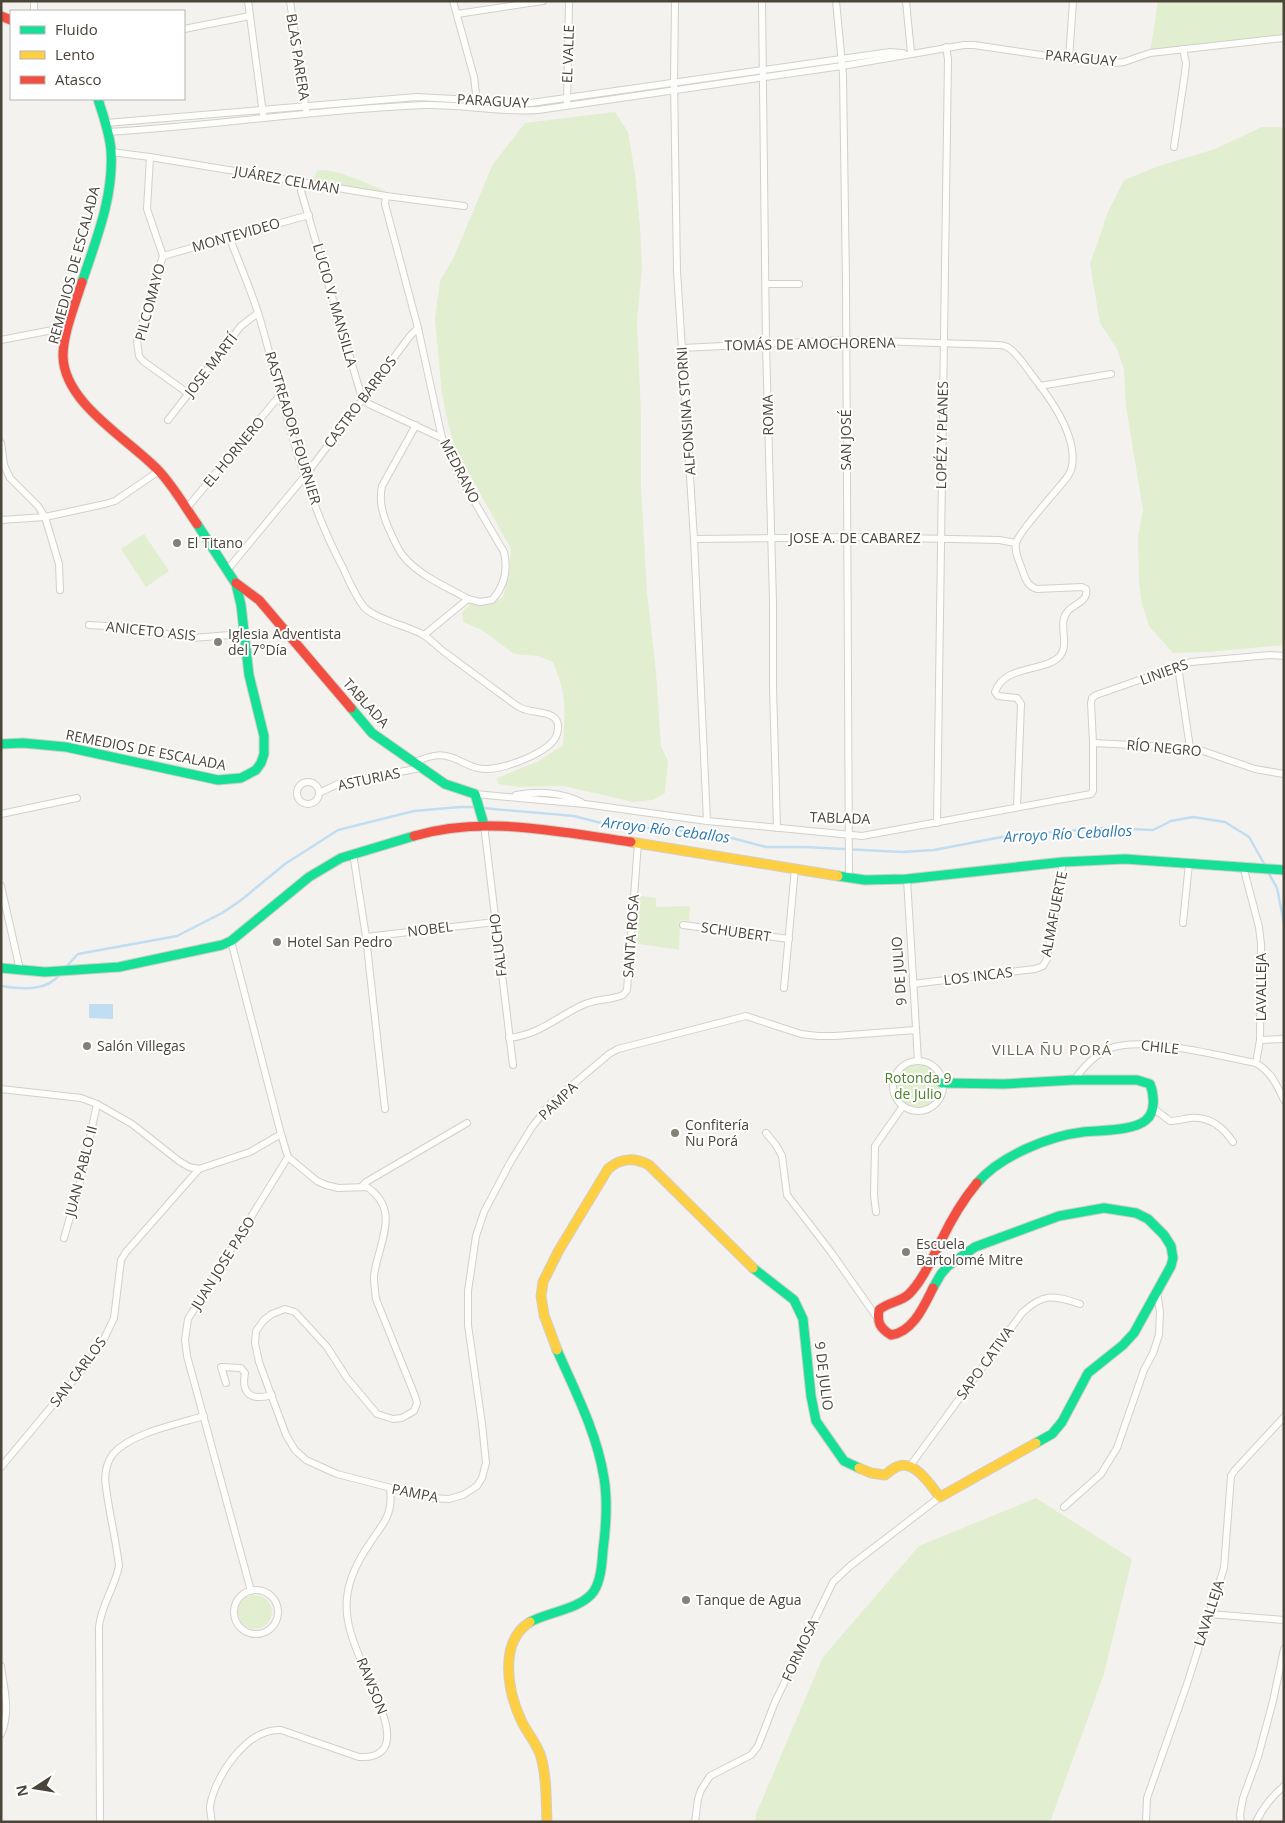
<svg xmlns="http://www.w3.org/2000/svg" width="1285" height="1823" viewBox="0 0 1285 1823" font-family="'Open Sans',sans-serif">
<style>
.green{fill:#e1eecf}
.water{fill:#c0ddf1}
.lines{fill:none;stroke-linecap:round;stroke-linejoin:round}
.stream{stroke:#c0ddf1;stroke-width:2.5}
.street-casing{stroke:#d2d0cb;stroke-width:8}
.fast-casing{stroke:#d3cfc5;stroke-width:11}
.slow-casing{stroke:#d3cfc5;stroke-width:11}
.jam-casing{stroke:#d3cfc5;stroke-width:11}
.street{stroke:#fdfdfc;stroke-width:6}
.fast{stroke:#16e098;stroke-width:9}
.slow{stroke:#ffcf43;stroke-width:9}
.jam{stroke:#f24e42;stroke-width:9}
.poi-dot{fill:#868178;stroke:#fff;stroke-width:2}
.labels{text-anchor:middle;stroke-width:4;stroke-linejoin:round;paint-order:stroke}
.street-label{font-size:14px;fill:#4b4439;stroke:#fff}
.poi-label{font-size:14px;fill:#4b4439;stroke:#fff;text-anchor:start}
.park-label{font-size:14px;fill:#4a7f2a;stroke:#fff}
.water-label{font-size:15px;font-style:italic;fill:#2e7ab2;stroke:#fff}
.neighbourhood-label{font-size:15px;letter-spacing:1px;fill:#6e6250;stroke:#fff}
</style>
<rect width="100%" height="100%" fill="#f4f2ee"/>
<g class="green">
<path d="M1158,1H1284V38L1150,53Z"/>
<path d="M615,112L628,132L635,174L640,226L642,267L637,322L641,414V486L647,593L656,672L661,746L668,761L665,793L653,800L633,802L564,786L520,787L498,784L497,778L539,761L563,745C565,712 567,694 553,662L538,656L514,654L482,630L463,622L462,613L470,604L491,605L503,597L509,575L511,549L455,448L448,423L442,394L435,319L440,281L454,257L493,164L525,123Z"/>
<path d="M1262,127H1284V645L1208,652L1173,653L1149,626L1142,604L1139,583L1138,537L1143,510L1126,406L1124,369L1117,349L1100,323L1090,264L1108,212L1124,180L1159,166L1215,149Z"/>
<path d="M320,170C344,171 363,183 386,191L385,195L313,183L316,172Z"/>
<path d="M144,534L169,571L146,587L121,549Z"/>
<path d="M635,895L656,898V907L690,906L689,921L680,920L679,950L633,943Z"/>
<circle cx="918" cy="1086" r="25"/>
<path d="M1036,1498L1132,1559L1104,1674L1050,1822H755L756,1814L823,1657L919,1546Z"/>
<circle cx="255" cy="1612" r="17"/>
</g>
<path class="water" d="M89,1004H113V1019L89,1018Z"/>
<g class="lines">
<g class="stream">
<path d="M482,808L574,816L609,825L684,831L728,837L766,847H804L902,852L934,850L1007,836L1104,828L1153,830L1171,821L1193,817L1225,822L1249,837L1266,867"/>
<path d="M1268,872L1277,888L1284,923"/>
<path d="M65,968L78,954L177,936L222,913L240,901L285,864L338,830L414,811L460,807H476"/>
<path d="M1,986C21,989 47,992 60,974"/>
</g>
<g class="street-casing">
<g id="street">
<path d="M248,1L263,114"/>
<path d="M290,1L306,110"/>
<path d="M453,1L474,77L477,102"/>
<path d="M675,1L674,82L677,271L694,539L707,821"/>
<path d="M762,1L766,344L773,602V687L777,828"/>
<path d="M836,1L843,75L846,282L849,878"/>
<path d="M906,1L911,53"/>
<path d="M34,11V1"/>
<path d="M457,14L543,1"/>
<path d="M184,29L250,16"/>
<path d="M1069,59L1073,1"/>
<path d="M567,103L569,1"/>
<path d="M106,123L417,97L531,103L890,52L903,53"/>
<path d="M108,132C214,126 319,109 425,105C463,104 500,113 538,110L842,66L964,45H974L1069,59L1114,63L1124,62L1150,53L1284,38"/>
<path d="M1174,147L1185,73L1186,63L1183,49"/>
<path d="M111,152L150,157L386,196L464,206"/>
<path d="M150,157L147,209L163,256L137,341L139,356L143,361L189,394"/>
<path d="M301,183V191L362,398L369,404L442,438"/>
<path d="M386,196L385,204L418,328L442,438L460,477L504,552C508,570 505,586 492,600L480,602L468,599L424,635"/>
<path d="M229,236C240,266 254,296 262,326C285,408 303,493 343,568C349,581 355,596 364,607C373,618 407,626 422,634C431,639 438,648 447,654C464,667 481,679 498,692C506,697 513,704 521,708C535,715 564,708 557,734C552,752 503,770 485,769C477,769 470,766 462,762C443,752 433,754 413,763"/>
<path d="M163,256L309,215"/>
<path d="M766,284H799"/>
<path d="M1,340L68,327"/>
<path d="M682,348L846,340L998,345C1001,345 1006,346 1009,348C1019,355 1030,373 1038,383C1055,405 1077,438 1072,466C1071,474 1065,480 1060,486C1052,496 1018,533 1016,543C1014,551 1019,561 1022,569C1025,578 1027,586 1037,589L1082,587L1086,589C1089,601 1074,604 1068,611C1056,624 1072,645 1058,658C1042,672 1004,665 995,692L998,696L1017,698L1021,704L1017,807"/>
<path d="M1040,386L1111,374"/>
<path d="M168,420L241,326L258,313"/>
<path d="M416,425L382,486C379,501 382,512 388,527C393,537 397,549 404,557C420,576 447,587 468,599"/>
<path d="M1,443L4,465L10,478L38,506L45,517L59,564L60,590"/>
<path d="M187,508L280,395"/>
<path d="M1,520L45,517L105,504L115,501L159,471"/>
<path d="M694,539L855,537L999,540L1016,543"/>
<path d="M228,569L305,476L410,336L418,328"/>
<path d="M89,625L124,627L192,638L243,634"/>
<path d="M1178,666L1190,748"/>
<path d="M1093,743L1091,703L1092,698L1096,695L1191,662L1270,655L1284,656"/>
<circle cx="308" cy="793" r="11"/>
<path d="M319,793L340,783L421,768"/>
<path d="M475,794L585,804L707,821L862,836L1091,794L1093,791V743L1190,748L1200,750L1255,769L1284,774"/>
<path d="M516,795C539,791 559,792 581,802"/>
<path d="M1,814L77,798"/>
<path d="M937,823L948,59L946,47"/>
<path d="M484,825L513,1065"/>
<path d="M353,853L366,937L385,1109"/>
<path d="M1243,866L1259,927L1261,944L1260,1040L1256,1063C1271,1072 1277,1085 1284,1100"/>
<path d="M907,879L918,1061"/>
<path d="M1,886L20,970"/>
<path d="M1183,923L1189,863"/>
<path d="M683,925L789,939"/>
<path d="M366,937L495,922"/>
<path d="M231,941L281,1134L288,1157L188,1319L185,1340L187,1356L251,1591"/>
<path d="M913,984L1035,969L1043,966L1047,959L1063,862"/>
<path d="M784,988L795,868"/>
<path d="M509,1038C542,1034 557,1016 585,1004C597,999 611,1000 623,995L627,990L638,843"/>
<path d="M1260,1040L1284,1039"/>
<circle cx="918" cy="1086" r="25"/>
<path d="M1074,1080C1083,1068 1094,1055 1108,1049C1144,1035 1218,1056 1256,1063"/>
<path d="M1,1089L81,1098L97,1104L132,1124L179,1161L189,1167L199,1169L250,1152L281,1134"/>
<path d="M1153,1108L1170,1121C1177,1121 1183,1119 1190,1118C1209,1116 1223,1127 1233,1142"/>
<path d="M766,1133L776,1145L782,1156L787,1195L831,1252L878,1319"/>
<path d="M288,1157L317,1181L326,1185L338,1188L367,1187C402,1211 378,1243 374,1276C374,1284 375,1291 376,1299L415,1396L417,1403L414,1411L402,1418L393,1419L377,1414L347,1378L327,1347L295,1312L285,1309L272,1314L264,1320L256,1331L255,1343L259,1362L286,1435L295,1450L306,1460L337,1474L430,1498L449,1499L463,1495L477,1486L482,1478L486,1463L482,1424L468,1325V1291L476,1236L484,1212L511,1161L532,1127L550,1104L609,1054L618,1049L746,1016L801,1034L818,1036H835L916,1030"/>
<path d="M361,1187L366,1182L467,1123"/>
<path d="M876,1212L874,1195L875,1146L903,1106"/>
<path d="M64,1238L81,1179L97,1104"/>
<path d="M226,1383L221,1367L241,1368L245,1373C241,1394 251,1401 272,1395"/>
<path d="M910,1466L1022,1313C1043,1293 1053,1295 1080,1304"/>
<path d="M1,1467L87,1364L104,1339L114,1318L121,1260L126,1252L199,1169"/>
<path d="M1064,1507L1101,1474L1117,1448L1144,1370L1153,1353L1159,1335L1160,1312L1157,1292"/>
<circle cx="256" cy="1612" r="22"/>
<path d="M1209,1614L1284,1620"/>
<path d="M1,1666C4,1689 11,1712 1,1734"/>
<path d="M100,1822L99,1627C101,1605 115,1587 119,1566C116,1539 109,1513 106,1487C104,1476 106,1463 113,1454C131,1433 177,1424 204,1416"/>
<path d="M212,1822C211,1817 210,1811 210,1806C215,1776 247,1728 281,1730L359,1757C411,1760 377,1699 367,1675C360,1657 351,1640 348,1621C342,1591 355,1564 372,1540C377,1532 385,1523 388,1514C391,1506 391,1496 390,1488"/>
<path d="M695,1822L698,1799L701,1790L710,1776L751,1755L758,1746L775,1702L833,1582L850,1566L940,1497"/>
<path d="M1146,1822L1147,1798L1187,1684L1224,1568L1231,1476L1235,1470L1284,1417"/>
<path d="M1241,1822L1240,1815L1243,1798L1258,1757L1273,1701L1284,1649"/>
<path d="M1256,1822C1263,1807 1271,1797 1284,1786"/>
</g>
</g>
<g class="fast-casing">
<g id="fast">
<path d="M82,282C96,240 114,196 111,151C110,133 103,116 98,99"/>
<path d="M351,708L372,733L445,784L475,794L484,825"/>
<path d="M1,744L23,743L66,747L218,780L241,778L256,770L261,763L264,754V736L249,675L241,605L236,584L197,524"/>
<path d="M838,876L865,880L907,879L1063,862L1125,859L1284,870"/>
<path d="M1,968L45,972L119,967L222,945L231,941L309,877L341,858L414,836"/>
<path d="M942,1083L1004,1084L1074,1080H1137L1150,1084C1154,1094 1156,1112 1146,1120C1134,1131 1100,1130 1083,1132C1049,1136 1000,1156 977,1183"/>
<path d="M753,1268L794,1300L803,1319L811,1396L816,1421L844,1461L859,1468"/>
<path d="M933,1288L941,1274L948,1266L975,1247L1059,1216L1104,1208L1136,1213L1148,1219L1164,1235L1171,1246L1173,1258L1171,1266L1134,1333L1123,1345L1088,1373L1062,1422L1052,1434L1036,1443"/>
<path d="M530,1622C548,1612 582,1609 594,1591C601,1580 602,1563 603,1550C606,1527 608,1502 604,1478C597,1433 575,1391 557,1350"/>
</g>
</g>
<g class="slow-casing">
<g id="slow">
<path d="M631,842L838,876"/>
<path d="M557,1350L544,1315L541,1296L543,1282L559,1250L608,1169C621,1158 634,1157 649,1165L753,1268"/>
<path d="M859,1468L871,1473L885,1475C889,1472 894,1467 899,1466C916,1461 931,1486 940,1497L1036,1443"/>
<path d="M530,1622C498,1642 508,1692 521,1720C527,1733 537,1743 541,1757C547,1778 546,1801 547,1822"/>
</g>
</g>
<g class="jam-casing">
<g id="jam">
<path d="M1,16L11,20"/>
<path d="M82,282C75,305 63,333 63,356C64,404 129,439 159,471C174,487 185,507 197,524"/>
<path d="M236,583L259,600L351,708"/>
<path d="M414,836C485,815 559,832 631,842"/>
<path d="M933,1288C924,1306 913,1332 891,1335C880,1328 877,1323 879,1310C888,1302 901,1302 909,1294C923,1280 932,1258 941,1241C951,1220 962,1201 977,1183"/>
</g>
</g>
<use href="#street" class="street"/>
<use href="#fast" class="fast"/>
<use href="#slow" class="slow"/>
<use href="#jam" class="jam"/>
</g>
<g class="poi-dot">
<circle cx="177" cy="543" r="5"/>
<circle cx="218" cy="642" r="5"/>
<circle cx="277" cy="942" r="5"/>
<circle cx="87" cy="1046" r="5"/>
<circle cx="675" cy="1133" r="5"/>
<circle cx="906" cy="1252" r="5"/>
<circle cx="686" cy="1600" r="5"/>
</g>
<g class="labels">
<g class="street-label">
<text transform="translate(568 54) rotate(-88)" y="5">EL VALLE</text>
<text transform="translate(298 57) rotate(81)" y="5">BLAS PARERA</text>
<text transform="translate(1081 58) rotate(5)" y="5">PARAGUAY</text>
<text transform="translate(493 101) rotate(3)" y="5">PARAGUAY</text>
<text transform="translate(287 180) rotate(10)" y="5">JUÁREZ CELMAN</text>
<text transform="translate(236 235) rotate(-16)" y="5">MONTEVIDEO</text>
<text transform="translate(74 265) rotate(-75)" y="5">REMEDIOS DE ESCALADA</text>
<text transform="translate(150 302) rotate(-75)" y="5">PILCOMAYO</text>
<text transform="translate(335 305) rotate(74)" y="5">LUCIO V. MANSILLA</text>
<text transform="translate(810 344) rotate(-1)" y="5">TOMÁS DE AMOCHORENA</text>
<text transform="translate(211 365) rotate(-52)" y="5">JOSE MARTÍ</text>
<text transform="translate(360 402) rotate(-53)" y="5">CASTRO BARROS</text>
<text transform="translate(686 411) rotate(-94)" y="5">ALFONSINA STORNI</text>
<text transform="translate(768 415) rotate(-91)" y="5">ROMA</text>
<text transform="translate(293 428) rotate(73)" y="5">RASTREADOR FOURNIER</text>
<text transform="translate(942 435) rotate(-89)" y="5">LOPÉZ Y PLANES</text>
<text transform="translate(846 440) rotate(-90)" y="5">SAN JOSÉ</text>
<text transform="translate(234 452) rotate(-50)" y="5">EL HORNERO</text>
<text transform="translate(460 471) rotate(63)" y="5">MEDRANO</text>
<text x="855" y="543">JOSE A. DE CABAREZ</text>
<text transform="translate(151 631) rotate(6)" y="5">ANICETO ASIS</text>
<text transform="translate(1164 672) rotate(-20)" y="5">LINIERS</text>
<text transform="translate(366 703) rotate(48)" y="5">TABLADA</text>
<text transform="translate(1164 748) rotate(5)" y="5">RÍO NEGRO</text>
<text transform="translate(146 750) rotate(11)" y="5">REMEDIOS DE ESCALADA</text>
<text transform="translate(369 779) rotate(-12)" y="5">ASTURIAS</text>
<text transform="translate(840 818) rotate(2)" y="5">TABLADA</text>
<text transform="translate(1054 914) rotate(-79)" y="5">ALMAFUERTE</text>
<text transform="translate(430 929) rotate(-7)" y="5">NOBEL</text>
<text transform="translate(736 932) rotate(8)" y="5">SCHUBERT</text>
<text transform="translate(631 936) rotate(-86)" y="5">SANTA ROSA</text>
<text transform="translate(498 945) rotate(-97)" y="5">FALUCHO</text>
<text transform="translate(899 971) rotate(-94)" y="5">9 DE JULIO</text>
<text transform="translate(978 976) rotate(-7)" y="5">LOS INCAS</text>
<text transform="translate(1261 987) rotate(-90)" y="5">LAVALLEJA</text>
<text transform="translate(1160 1047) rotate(6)" y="5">CHILE</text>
<text transform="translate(558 1101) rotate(-44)" y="5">PAMPA</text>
<text transform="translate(81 1171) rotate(-76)" y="5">JUAN PABLO II</text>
<text transform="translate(223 1263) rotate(-58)" y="5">JUAN JOSE PASO</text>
<text transform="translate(985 1363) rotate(-54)" y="5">SAPO CATIVA</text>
<text transform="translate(78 1372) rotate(-53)" y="5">SAN CARLOS</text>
<text transform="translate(824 1376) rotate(83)" y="5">9 DE JULIO</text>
<text transform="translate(415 1493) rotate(11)" y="5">PAMPA</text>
<text transform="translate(1209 1613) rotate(-72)" y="5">LAVALLEJA</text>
<text transform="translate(800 1650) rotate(-65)" y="5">FORMOSA</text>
<text transform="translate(372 1686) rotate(68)" y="5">RAWSON</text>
</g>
<g class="poi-label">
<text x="187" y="548">El Titano</text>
<text x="228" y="639">Iglesia Adventista<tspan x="228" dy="16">del 7°Día</tspan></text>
<text x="287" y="947">Hotel San Pedro</text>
<text x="97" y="1051">Salón Villegas</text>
<text x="685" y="1130">Confitería<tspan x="685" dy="16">Ñu Porá</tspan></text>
<text x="916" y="1249">Escuela<tspan x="916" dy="16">Bartolomé Mitre</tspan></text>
<text x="696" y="1605">Tanque de Agua</text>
</g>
<g class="park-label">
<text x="918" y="1083">Rotonda 9<tspan x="918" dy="16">de Julio</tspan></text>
</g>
<g class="water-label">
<text transform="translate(666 830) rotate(7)" y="5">Arroyo Río Ceballos</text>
<text transform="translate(1068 834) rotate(-3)" y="5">Arroyo Río Ceballos</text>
</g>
<g class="neighbourhood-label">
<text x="1052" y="1055">VILLA ÑU PORÁ</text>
</g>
</g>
<rect width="1285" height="1823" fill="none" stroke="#4b4439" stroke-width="5"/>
<rect x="10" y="10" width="175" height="90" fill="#ffffff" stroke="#b7b4b0"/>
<rect x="20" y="26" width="25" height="8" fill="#16e098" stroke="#b7b4b0"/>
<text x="55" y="35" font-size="15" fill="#4b4439">Fluido</text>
<rect x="20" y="51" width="25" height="8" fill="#ffcf43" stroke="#b7b4b0"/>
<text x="55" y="60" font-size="15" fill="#4b4439">Lento</text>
<rect x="20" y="76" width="25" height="8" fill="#f24e42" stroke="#b7b4b0"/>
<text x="55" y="85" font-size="15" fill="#4b4439">Atasco</text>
<g transform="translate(35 1788) rotate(258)" stroke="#ffffff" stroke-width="4" paint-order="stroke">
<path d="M0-4L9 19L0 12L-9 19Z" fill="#4b4439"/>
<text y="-8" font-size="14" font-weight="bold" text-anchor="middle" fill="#4b4439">N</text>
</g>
</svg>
